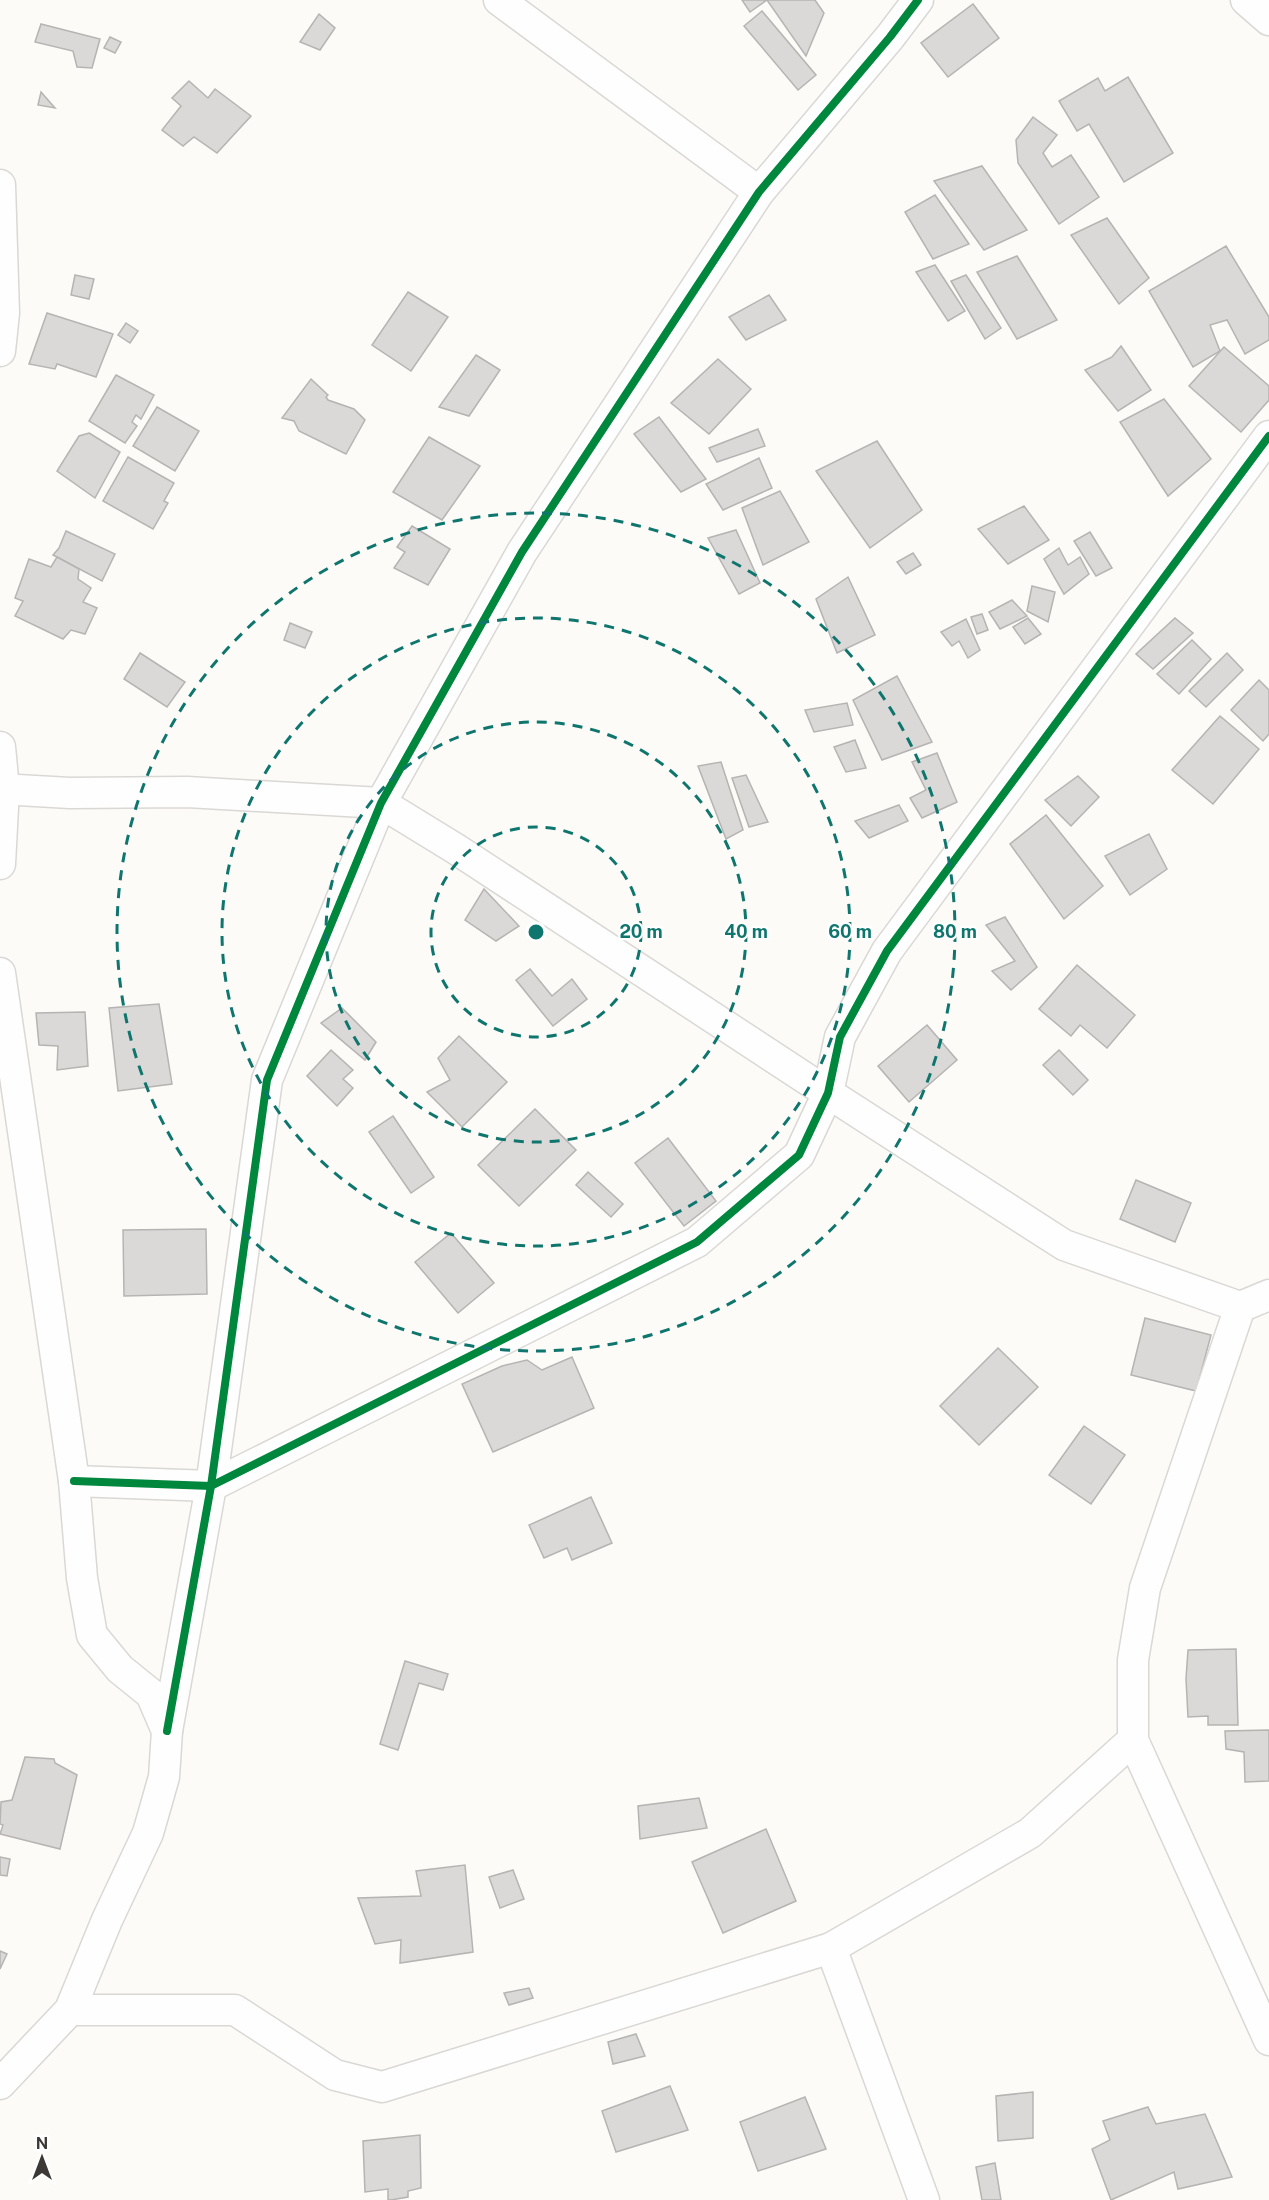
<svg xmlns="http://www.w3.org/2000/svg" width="1269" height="2200" viewBox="0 0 1269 2200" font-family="'Public Sans',sans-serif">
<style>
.building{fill:#dbd8d8;stroke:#b6b4b3;stroke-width:1.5}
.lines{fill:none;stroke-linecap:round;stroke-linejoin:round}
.street-casing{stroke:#dad8d5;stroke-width:33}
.street{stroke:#fffefe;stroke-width:30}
.cycleway-casing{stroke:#fff;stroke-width:11}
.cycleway{stroke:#00873e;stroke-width:8}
.ring{fill:none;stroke:#0f766e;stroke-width:3;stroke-dasharray:10 8}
.centre{fill:#0f766e;stroke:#fff;stroke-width:3}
.ring-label{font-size:18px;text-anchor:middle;font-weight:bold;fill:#0f766e;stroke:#fff;stroke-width:4.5;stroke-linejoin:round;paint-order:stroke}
</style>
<rect width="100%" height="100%" fill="#fdfbf8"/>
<g class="building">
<path d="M742,0H815L824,13L806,56L767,0L750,12Z"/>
<path d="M973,4L999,38L948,77L921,43Z"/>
<path d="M762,11L816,75L798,90L744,26Z"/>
<path d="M319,14L335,28L320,50L300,42Z"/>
<path d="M41,24L100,39L92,68L77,67L73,51L35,42Z"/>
<path d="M110,37L121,42L115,53L104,48Z"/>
<path d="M1128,77L1173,153L1124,182L1089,124L1077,131L1059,101L1098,78L1105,91Z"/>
<path d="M189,81L208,98L215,89L251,116L217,153L194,137L183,146L162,130L181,106L172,98Z"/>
<path d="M41,92L55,108L38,105Z"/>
<path d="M1033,117L1057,135L1043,153L1052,167L1071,155L1099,197L1059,224L1018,163L1016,140Z"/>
<path d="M982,166L1027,230L984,250L934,181Z"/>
<path d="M935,195L969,244L933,259L905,212Z"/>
<path d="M1107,218L1149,278L1119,304L1071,235Z"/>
<path d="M1226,246L1269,317V340L1245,354L1227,320L1210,325L1220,351L1193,367L1149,291Z"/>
<path d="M1017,256L1057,320L1017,339L977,272Z"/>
<path d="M935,265L965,311L948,321L916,272Z"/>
<path d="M75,275L94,279L89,299L71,295Z"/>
<path d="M966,275L1001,328L985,339L951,281Z"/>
<path d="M408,292L448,317L411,371L372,345Z"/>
<path d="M769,295L786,320L746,340L729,317Z"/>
<path d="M47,313L113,334L96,377L57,364L55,369L29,364Z"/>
<path d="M126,323L138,331L130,343L118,335Z"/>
<path d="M1121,346L1151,390L1118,411L1085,370L1112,357Z"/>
<path d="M1224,347L1269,386V400L1241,432L1189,386Z"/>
<path d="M476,355L500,370L469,416L439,407Z"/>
<path d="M718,359L751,389L709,434L671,403Z"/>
<path d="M116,375L154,395L141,419L136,415L132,422L137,426L125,443L89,421Z"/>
<path d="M311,379L328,395L326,397L328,400L354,409L365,420L346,454L299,431L294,421L282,418Z"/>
<path d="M1164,399L1211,459L1168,496L1120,422Z"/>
<path d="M157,407L199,431L175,471L133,446Z"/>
<path d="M659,417L706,479L681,492L634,434Z"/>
<path d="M758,429L765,446L717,462L709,448Z"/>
<path d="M89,433L120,452L95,498L57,471L79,436Z"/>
<path d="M429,437L480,466L442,520L393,492Z"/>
<path d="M877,441L922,510L870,548L816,471Z"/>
<path d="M128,457L174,483L164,501L168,503L153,529L103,501Z"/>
<path d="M759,458L772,488L723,510L706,484Z"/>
<path d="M780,491L809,542L763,565L742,508Z"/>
<path d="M1024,506L1049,540L1008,564L978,529Z"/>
<path d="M412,526L450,549L428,585L394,568L405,552L397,547Z"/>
<path d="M736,530L760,583L739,594L708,538Z"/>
<path d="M66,531L115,554L102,581L53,555L59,548Z"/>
<path d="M1090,532L1112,568L1096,576L1074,541Z"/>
<path d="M1059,548L1068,565L1080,557L1089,574L1064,594L1044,559Z"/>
<path d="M913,553L921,565L906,574L897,562Z"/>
<path d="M57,557L79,569L78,579L91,588L83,602L97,608L85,634L71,630L63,639L15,616L23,601L15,598L29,559L51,567Z"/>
<path d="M848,577L875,635L837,653L816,599Z"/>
<path d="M1032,586L1055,592L1048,622L1027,611Z"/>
<path d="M1012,600L1027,616L1000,629L989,612Z"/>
<path d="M982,614L988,630L977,634L971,617Z"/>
<path d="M1028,618L1041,634L1025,644L1013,627Z"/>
<path d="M1175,618L1193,633L1153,669L1136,654Z"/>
<path d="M966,619L980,650L968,658L959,641L952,646L941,632Z"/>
<path d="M290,623L312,632L305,648L284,640Z"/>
<path d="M1192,640L1211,659L1179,694L1157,674Z"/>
<path d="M140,653L185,682L167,707L124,679Z"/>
<path d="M1227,653L1243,670L1206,707L1189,691Z"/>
<path d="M897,676L932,742L882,760L853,700Z"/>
<path d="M1259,680L1269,690V734L1263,741L1231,710Z"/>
<path d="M847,703L853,725L814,732L805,710Z"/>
<path d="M1220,716L1259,749L1213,804L1172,770Z"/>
<path d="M855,740L866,768L846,772L834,747Z"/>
<path d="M937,753L957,802L922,818L910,798L926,790L912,762Z"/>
<path d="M721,762L743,830L726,839L698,766Z"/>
<path d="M746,775L768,822L749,827L732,778Z"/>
<path d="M1078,776L1099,797L1071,826L1045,800Z"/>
<path d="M899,805L908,821L869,838L855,821Z"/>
<path d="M1046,815L1103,886L1064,919L1010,844Z"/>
<path d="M1149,834L1167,869L1130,895L1105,856Z"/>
<path d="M484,889L519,926L496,941L465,920Z"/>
<path d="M1005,917L1037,967L1011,990L992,971L1015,961L986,925Z"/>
<path d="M1077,965L1135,1015L1107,1048L1080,1025L1071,1036L1039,1009Z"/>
<path d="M530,969L552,996L572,979L587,999L553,1026L516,980Z"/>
<path d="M159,1004L172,1084L118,1091L109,1008Z"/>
<path d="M342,1008L376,1042L365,1060L321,1023Z"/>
<path d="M85,1012L88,1066L57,1070L58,1046L39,1045L36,1013Z"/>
<path d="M927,1025L957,1060L909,1102L878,1066Z"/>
<path d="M459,1036L507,1082L462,1127L427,1092L450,1080L438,1058Z"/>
<path d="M331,1050L353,1070L343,1079L353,1088L337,1106L307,1076Z"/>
<path d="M1059,1050L1088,1080L1073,1095L1043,1065Z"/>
<path d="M535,1109L576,1150L519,1206L478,1165Z"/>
<path d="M393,1116L434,1177L411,1193L369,1132Z"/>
<path d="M668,1138L716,1201L684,1226L635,1163Z"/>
<path d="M588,1172L623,1204L611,1217L576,1185Z"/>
<path d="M1136,1180L1191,1203L1175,1242L1120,1219Z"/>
<path d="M206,1229L207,1294L124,1296L123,1230Z"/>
<path d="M451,1233L494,1283L458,1313L415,1262Z"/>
<path d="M1145,1318L1211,1335L1196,1391L1131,1375Z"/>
<path d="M998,1348L1038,1387L979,1445L940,1406Z"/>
<path d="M572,1357L594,1408L493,1452L462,1384L502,1366L527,1360L542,1370Z"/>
<path d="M1084,1426L1125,1455L1091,1504L1049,1475Z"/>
<path d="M591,1497L612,1543L572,1560L567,1548L544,1558L529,1525Z"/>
<path d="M1236,1649L1238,1725H1208V1716L1188,1717L1186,1679L1188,1650Z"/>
<path d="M405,1661L448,1674L443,1690L419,1683L398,1750L380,1744Z"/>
<path d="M1269,1730V1781L1245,1782L1244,1752L1226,1749L1225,1731Z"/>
<path d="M25,1757L54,1759L55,1763L77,1775L60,1849L0,1834L3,1825L0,1824L1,1802L12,1800Z"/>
<path d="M699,1798L707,1828L640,1839L638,1806Z"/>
<path d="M766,1829L796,1901L723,1933L692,1862Z"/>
<path d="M0,1857L10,1859L7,1876L0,1875Z"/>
<path d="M465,1865L473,1952L400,1963L401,1940L375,1944L358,1898L421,1896L416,1871Z"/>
<path d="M513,1870L524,1899L500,1908L489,1877Z"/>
<path d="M0,1951L7,1954L0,1969Z"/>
<path d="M529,1988L533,1998L509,2005L504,1993Z"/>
<path d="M636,2034L645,2056L613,2064L608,2042Z"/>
<path d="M670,2086L688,2130L616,2152L602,2111Z"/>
<path d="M1033,2092V2138L998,2141L996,2096Z"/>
<path d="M805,2097L826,2149L758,2171L740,2122Z"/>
<path d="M1148,2107L1156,2124L1205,2114L1232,2177L1178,2189L1174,2172L1111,2200L1092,2149L1110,2140L1103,2121Z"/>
<path d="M420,2135L421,2188L408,2191V2197L391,2200H388V2189L365,2192L363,2141Z"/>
<path d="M995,2163L1001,2200H982L976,2167Z"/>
</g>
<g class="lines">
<g class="street-casing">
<g id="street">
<path d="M499,0L759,192"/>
<path d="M1246,0L1269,20"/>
<path d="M0,185L4,313L0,351"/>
<path d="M0,747L4,789L0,864"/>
<path d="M0,789L70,793L187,792L381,803L456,849L828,1093L1064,1245L1240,1307L1269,1295"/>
<path d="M0,973L74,1481L82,1578L92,1635L120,1669L151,1694L167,1731L164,1777L148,1833L107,1920L70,2010L0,2084"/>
<path d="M1240,1307L1145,1588L1133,1660V1740L1269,2040"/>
<path d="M74,1481L211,1486L697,1242L799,1155L828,1093L840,1037L887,951L1269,436"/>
<path d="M167,1731L211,1486L267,1080L381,803L522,552L759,192L890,37L918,0"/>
<path d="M831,1948L924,2200"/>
<path d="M70,2010H235L335,2075L382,2087L831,1948L1030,1833L1133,1740"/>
</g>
</g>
<use href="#street" class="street"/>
<g class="cycleway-casing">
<g id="cycleway">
<path d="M74,1481L211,1486L697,1242L799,1155L828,1093L840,1037L887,951L1269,436"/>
<path d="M167,1731L211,1486L267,1080L381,803L522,552L759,192L890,37L918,0"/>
</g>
</g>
<use href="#cycleway" class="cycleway"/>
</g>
<g class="ring">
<circle cx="536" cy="932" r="105"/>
<circle cx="536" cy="932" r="210"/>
<circle cx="536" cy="932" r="314"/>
<circle cx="536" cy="932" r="419"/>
</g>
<circle cx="536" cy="932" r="9" class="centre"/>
<g class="ring-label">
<text x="641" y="938">20 m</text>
<text x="746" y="938">40 m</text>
<text x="850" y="938">60 m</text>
<text x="955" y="938">80 m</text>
</g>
<g transform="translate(42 2158)" stroke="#ffffff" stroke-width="4.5" paint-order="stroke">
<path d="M0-4.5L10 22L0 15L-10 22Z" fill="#3b3835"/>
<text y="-9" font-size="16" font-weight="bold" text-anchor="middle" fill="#3b3835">N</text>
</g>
</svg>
